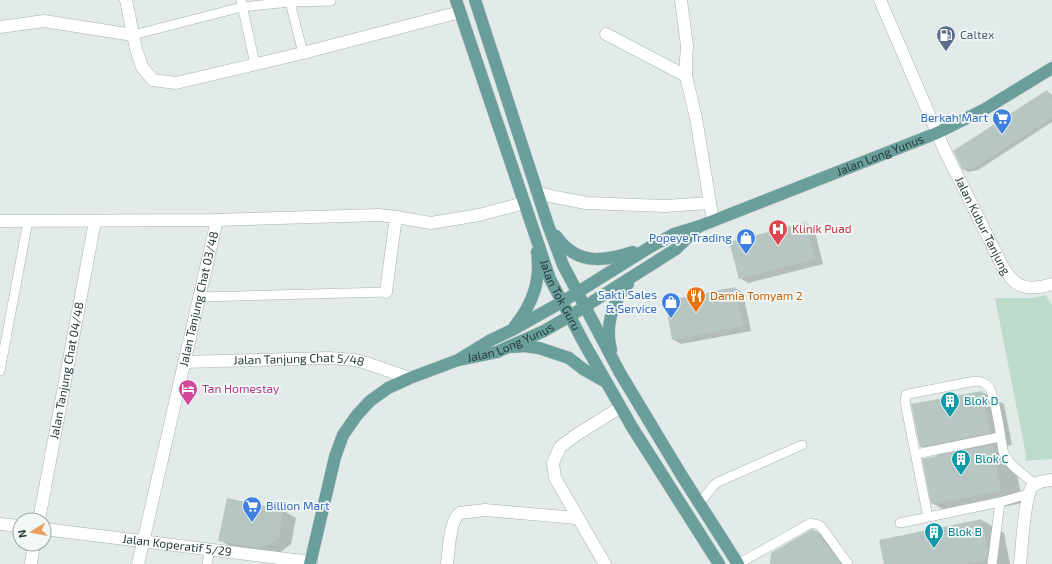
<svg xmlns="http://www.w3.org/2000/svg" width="1052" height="564" viewBox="0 0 1052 564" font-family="'Exo 2',sans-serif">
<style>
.green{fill:#bcdbcb}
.shadow{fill:#0003}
.building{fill:#b7c6c3}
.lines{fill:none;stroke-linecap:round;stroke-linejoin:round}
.service-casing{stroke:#a5b3b1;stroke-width:10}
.minor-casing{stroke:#a5b3b1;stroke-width:13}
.primary-casing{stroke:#c1c8c8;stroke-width:13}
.service{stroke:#fff;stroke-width:9}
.minor{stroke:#fff;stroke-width:12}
.primary{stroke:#699e9b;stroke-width:12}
.labels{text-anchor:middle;stroke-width:3.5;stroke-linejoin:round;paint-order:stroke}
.service-label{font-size:12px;fill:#4e5e75;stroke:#f2f8f6;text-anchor:start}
.shop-label{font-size:12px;fill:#366cbe;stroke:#f2f8f6;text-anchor:end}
.street-label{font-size:12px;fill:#233b3a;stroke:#f2f8f6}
.health-label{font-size:12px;fill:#be3a42;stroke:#f2f8f6;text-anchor:start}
.food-label{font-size:12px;fill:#c56008;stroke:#f2f8f6;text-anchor:start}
.hotel-label{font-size:12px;fill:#b23c85;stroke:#f2f8f6;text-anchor:start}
.culture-label{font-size:12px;fill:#0d838f;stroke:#f2f8f6;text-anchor:start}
</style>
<rect width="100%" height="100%" fill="#e2ebe9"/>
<path class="green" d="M1046,295L1052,305V459L1025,461L1026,455L995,298H1032Z"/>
<g class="shadow">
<path d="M1047,91L1052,95V122L978,170L968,172L964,169Z"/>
<path d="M805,223L814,228L823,264L748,283L740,278Z"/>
<path d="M735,288L743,293L751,331L681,344L673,339Z"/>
<path d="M982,392L1004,404L1012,445L997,448L1014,459L1023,503L955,516L932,503L939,457L921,446Z"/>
<path d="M228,499L284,511L296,518L291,544L282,551L272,555L232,547L219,540Z"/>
<path d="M982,520L1004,533L1010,564H885Z"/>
<path d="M816,531L828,539L847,564H772Z"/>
</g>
<g class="building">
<path d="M1047,90L1052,98V118L974,168L963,170L953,151Z"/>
<path d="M806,222L815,259L739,279L729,242Z"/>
<path d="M735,287L743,326L672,340L665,301Z"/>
<path d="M982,391L990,433L920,447L911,404Z"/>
<path d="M992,445L1001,491L931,504L922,459Z"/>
<path d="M227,498L284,510L279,537L270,544L259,548L218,541Z"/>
<path d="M982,519L988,548L986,560L968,564H884L879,540Z"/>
<path d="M812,529L817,532L841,564H770L771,553Z"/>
</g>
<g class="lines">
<g class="service-casing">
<g id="service">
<path d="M241,0L255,64"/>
<path d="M290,2L331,1"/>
<path d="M133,35L242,7L290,2L303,53"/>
<path d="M199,297L386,292"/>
<path d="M0,371L28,221"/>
<path d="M916,454L1000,437"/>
<path d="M699,504L714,485L718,482L802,445"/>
<path d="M928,517L905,402L906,395L909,394L975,381C980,381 985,382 989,387C995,395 1001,438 1003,451C1009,466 1023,474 1035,484"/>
<path d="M900,523L1000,502L1028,494"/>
<path d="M207,564L210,549"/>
<path d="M738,564L811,523L819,525L822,528L848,564"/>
<path d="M992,564L1000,502"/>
</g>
</g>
<g class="minor-casing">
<g id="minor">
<path d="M126,0L136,49L142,67L153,80L176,83L303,53L460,12"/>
<path d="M681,0L687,46L686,60V76L696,118L713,221"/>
<path id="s1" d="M880,0L944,149L1004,269C1007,273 1011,279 1015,282C1025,290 1040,288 1052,284"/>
<path d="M0,27L44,21L133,35"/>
<path d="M606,34L686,76"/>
<path d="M537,192L550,196L586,203L665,206L710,203"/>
<path d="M396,217L431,223L479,215L524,203"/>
<path d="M0,221L217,220L379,215L396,217L386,292"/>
<path id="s2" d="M184,362L329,358L355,360L366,363L410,378"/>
<path id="s3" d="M39,520L95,221"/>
<path d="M0,524L20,526"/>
<path id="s4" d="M44,529L311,562"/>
<path d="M31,564L34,544"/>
<path id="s5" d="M138,564L217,220"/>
<path d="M447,564C449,551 449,520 460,513L485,510L577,518"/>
<path d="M605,564L555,478L553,463L560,447L576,435L621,407"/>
<path d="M1020,564C1022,549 1024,497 1032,487C1037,481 1045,481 1052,480"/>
</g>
</g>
<g class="primary-casing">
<g id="primary">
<path id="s6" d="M456,0L550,279L584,343L632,427L719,564"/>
<path d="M475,0L548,225L563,265L620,373L682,476L738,564"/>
<path d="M556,236C576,265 603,262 633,252"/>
<path d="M515,326C533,303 541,281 537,252"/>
<path d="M513,347L524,346L539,348L569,358L583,369L606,382"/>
<path d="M611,350C605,326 612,303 628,284"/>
<path id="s7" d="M458,360L489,341L512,330L562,302L650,247L674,234L700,226L937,133L985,109L1052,68"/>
<path id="s8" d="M310,564L335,457L343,435L357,415L370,401L388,388L410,378L458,360L497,352L544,331L570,316L676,249L697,228"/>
</g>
</g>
<use href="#service" class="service"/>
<use href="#minor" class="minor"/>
<use href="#primary" class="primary"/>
</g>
<defs>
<g id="fuel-pin" transform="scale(1)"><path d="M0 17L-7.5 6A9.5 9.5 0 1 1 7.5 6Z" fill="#5c6f8a" stroke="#f2f8f6"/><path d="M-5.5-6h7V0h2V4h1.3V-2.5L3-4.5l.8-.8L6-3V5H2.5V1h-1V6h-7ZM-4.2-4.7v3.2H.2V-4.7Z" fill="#fff"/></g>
<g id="supermarket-pin" transform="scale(1)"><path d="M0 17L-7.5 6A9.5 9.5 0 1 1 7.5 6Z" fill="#3f7fe0" stroke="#f2f8f6"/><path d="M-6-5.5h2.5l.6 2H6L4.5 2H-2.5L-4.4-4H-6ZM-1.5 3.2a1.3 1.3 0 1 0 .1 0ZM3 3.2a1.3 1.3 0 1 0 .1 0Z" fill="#fff"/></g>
<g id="hospital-pin" transform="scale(1)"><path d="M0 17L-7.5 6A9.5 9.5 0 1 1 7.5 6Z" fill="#e0444e" stroke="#f2f8f6"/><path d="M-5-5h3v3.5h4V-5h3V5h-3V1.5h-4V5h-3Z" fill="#fff"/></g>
<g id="shop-pin" transform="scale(1)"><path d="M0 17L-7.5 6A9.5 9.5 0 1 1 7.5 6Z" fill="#3f7fe0" stroke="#f2f8f6"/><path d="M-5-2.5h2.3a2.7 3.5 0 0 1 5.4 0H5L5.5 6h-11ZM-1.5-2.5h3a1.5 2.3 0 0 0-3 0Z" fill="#fff"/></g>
<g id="restaurant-pin" transform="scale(1)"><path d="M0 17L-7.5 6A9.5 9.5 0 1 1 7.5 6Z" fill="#e8710a" stroke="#f2f8f6"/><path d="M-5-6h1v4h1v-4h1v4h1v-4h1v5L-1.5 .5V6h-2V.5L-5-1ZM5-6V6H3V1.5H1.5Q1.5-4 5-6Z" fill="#fff"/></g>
<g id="hotel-pin" transform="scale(1)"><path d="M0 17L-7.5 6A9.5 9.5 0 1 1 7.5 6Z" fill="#d1479c" stroke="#f2f8f6"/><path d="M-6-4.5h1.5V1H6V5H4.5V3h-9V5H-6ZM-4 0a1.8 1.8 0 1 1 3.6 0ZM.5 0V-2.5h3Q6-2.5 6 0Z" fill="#fff"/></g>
<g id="building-pin" transform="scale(1)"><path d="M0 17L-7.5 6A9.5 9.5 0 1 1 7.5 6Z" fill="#0f9aa8" stroke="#f2f8f6"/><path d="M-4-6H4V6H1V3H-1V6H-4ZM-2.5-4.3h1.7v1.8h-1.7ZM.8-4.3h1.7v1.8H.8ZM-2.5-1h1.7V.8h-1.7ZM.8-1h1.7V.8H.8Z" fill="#fff"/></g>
</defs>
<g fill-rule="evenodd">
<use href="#fuel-pin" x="946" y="35"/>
<use href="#supermarket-pin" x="1002" y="118"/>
<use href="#hospital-pin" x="778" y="229"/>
<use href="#shop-pin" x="746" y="238"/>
<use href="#restaurant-pin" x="696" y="296"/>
<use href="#shop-pin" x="671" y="302"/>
<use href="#hotel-pin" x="188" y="389"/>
<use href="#building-pin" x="950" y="401"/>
<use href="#building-pin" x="961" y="459"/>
<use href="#supermarket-pin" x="252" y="506"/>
<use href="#building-pin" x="934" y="532"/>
</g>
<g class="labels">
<g class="service-label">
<text x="960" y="39">Caltex</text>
</g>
<g class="shop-label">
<text x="988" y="122">Berkah Mart</text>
<text x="732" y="242">Popeye Trading</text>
<text x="657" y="299">Sakti Sales<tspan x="657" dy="14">&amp; Service</tspan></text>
<text x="266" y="510" text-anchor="start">Billion Mart</text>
</g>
<g class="street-label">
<text dy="4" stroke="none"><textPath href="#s7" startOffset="471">Jalan Long Yunus</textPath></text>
<text dy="4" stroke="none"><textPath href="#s1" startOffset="248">Jalan Kubur Tanjung</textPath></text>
<text dy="4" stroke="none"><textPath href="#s6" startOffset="313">Jalan Tok Guru</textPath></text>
<text dy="4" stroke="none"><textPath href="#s5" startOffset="272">Jalan Tanjung Chat 03/48</textPath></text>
<text dy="4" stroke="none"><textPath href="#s8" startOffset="330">Jalan Long Yunus</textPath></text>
<text dy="4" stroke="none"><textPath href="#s2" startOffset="115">Jalan Tanjung Chat 5/48</textPath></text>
<text dy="4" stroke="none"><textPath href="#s3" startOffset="152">Jalan Tanjung Chat 04/48</textPath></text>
<text dy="4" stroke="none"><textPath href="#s4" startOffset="134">Jalan Koperatif 5/29</textPath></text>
</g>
<g class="health-label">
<text x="792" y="233">Klinik Puad</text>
</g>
<g class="food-label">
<text x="710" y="300">Damia Tomyam 2</text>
</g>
<g class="hotel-label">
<text x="202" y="393">Tan Homestay</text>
</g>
<g class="culture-label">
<text x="964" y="405">Blok D</text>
<text x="975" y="463">Blok C</text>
<text x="948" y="536">Blok B</text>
</g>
</g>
<g transform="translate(32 532) rotate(259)"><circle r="19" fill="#f2f8f6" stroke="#9facab"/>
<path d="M0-3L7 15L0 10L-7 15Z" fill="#e99f62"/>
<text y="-6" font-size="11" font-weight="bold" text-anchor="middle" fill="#233b3a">N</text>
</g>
</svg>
